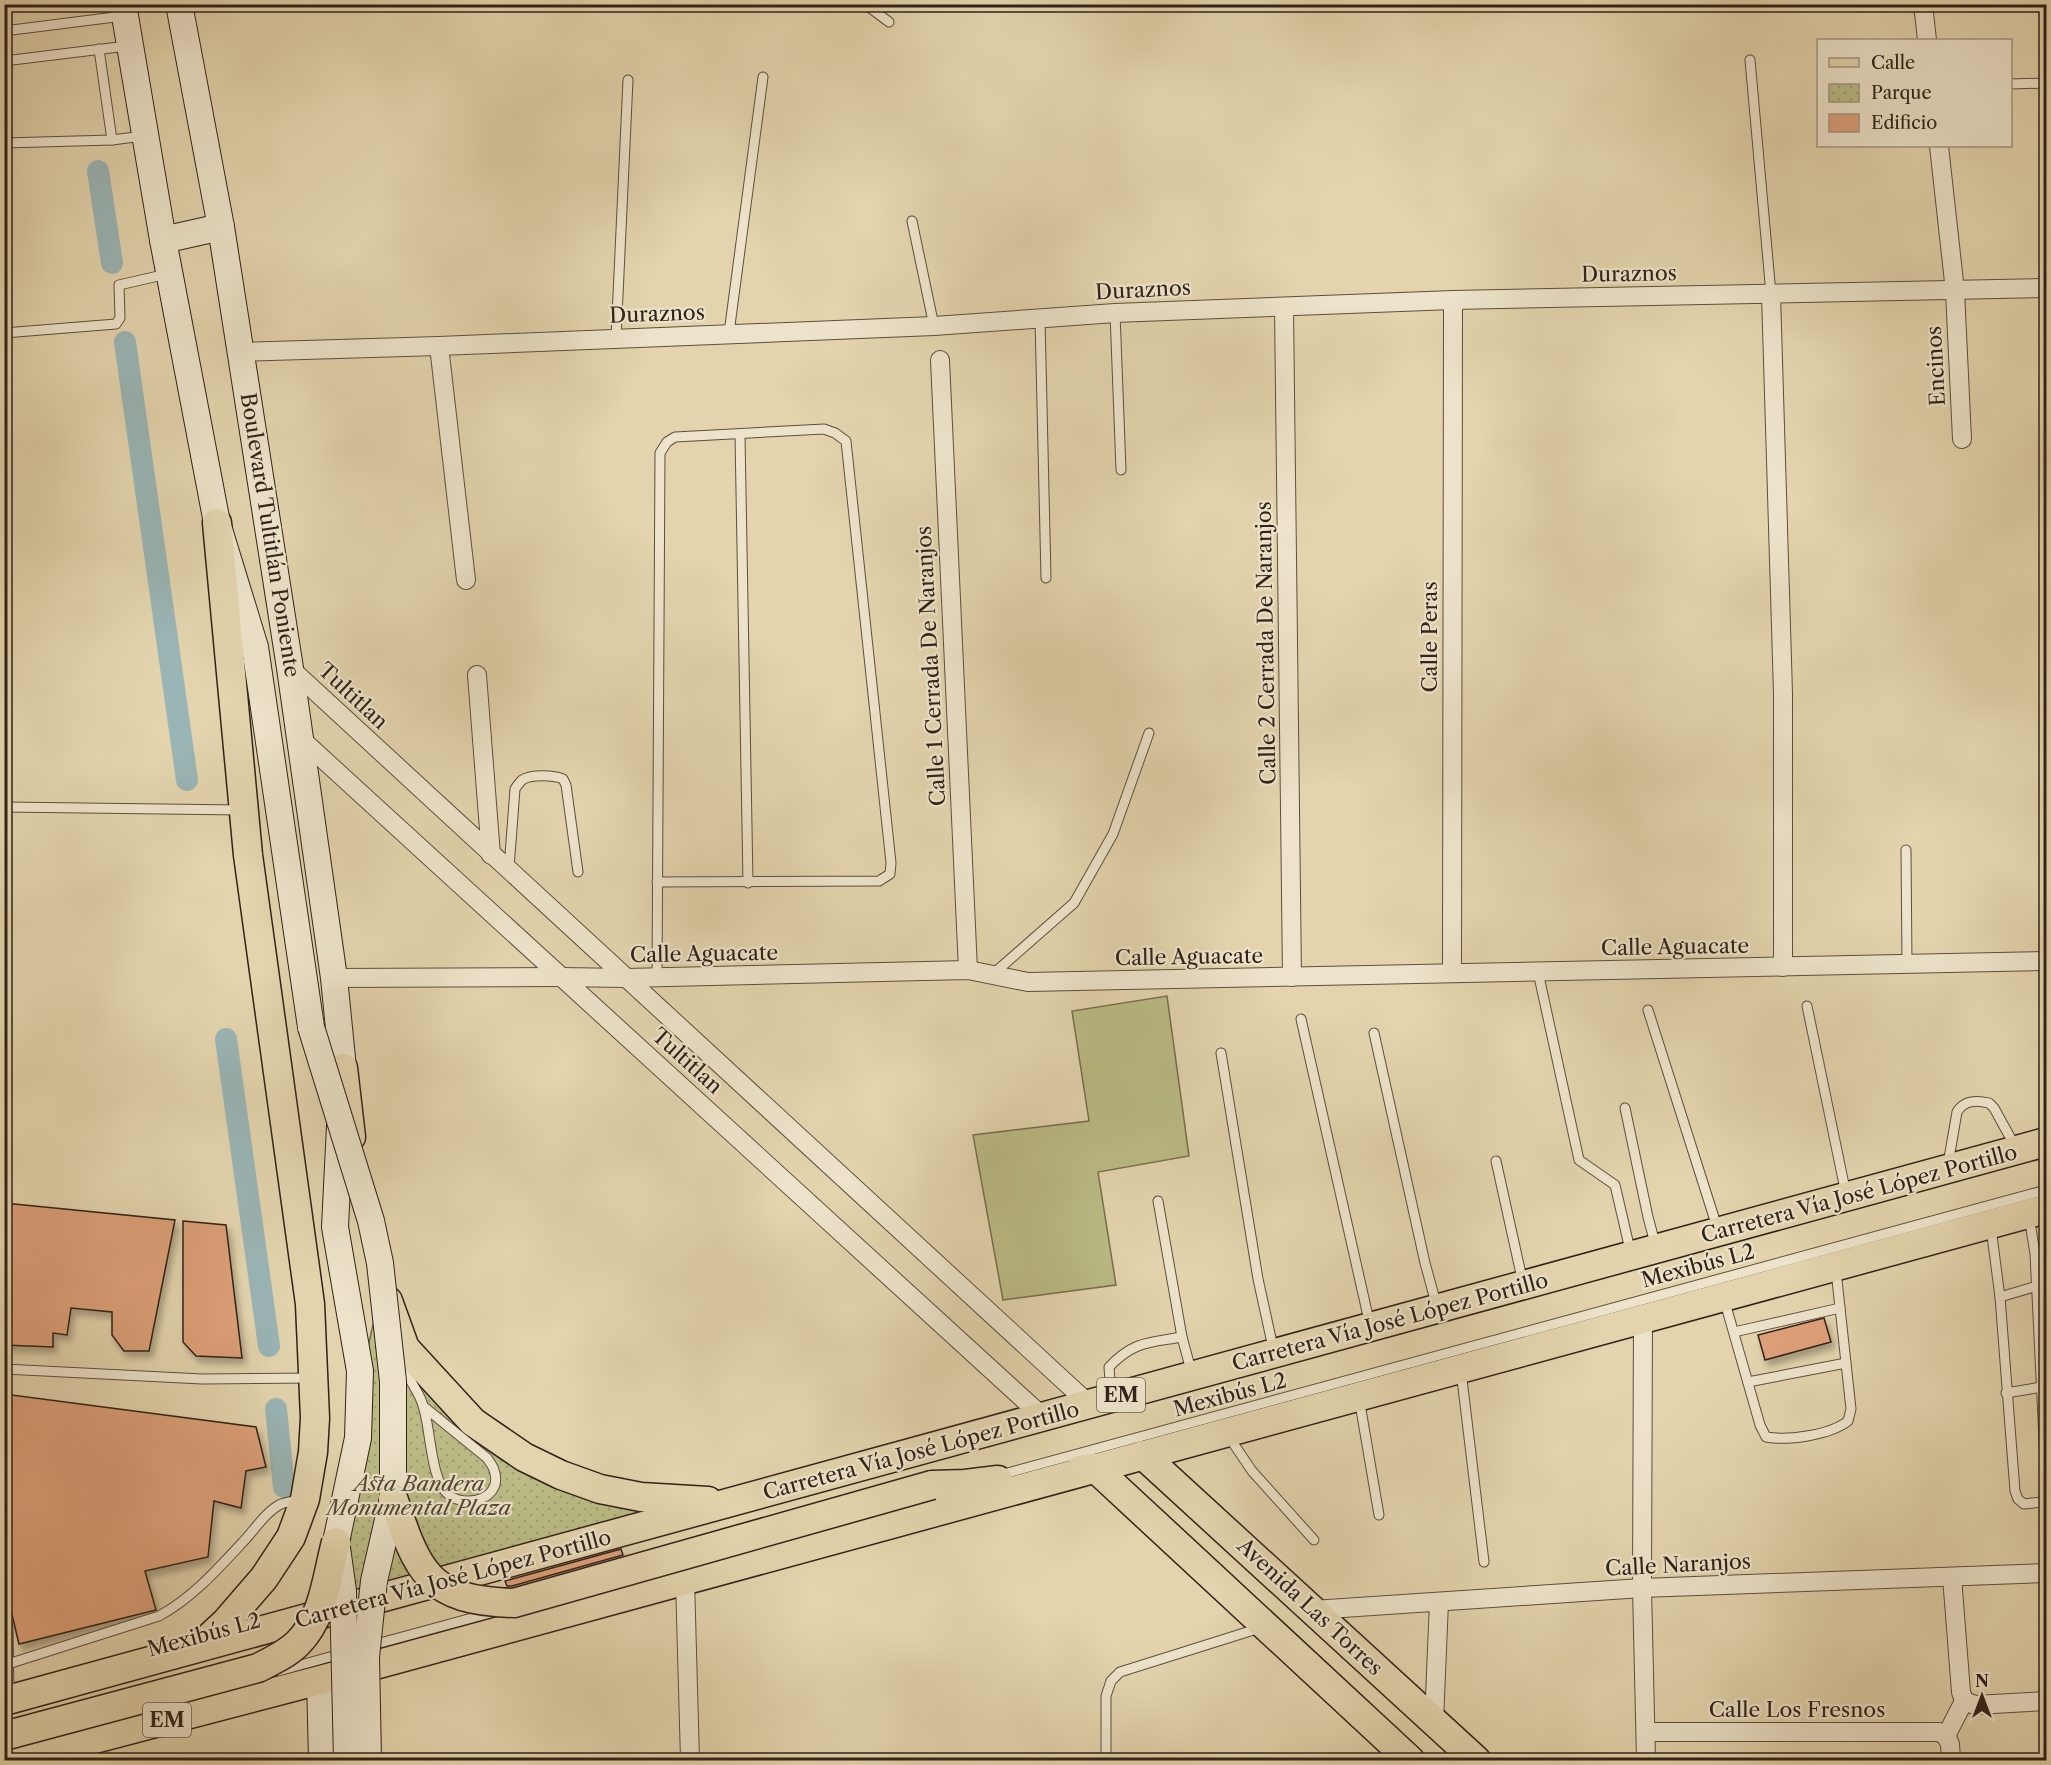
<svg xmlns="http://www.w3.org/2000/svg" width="2051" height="1765" viewBox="0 0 2051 1765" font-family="'Libre Caslon Text',serif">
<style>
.grass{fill:#babb85;stroke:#766e4f;stroke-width:1.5}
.park{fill:url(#park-dots);stroke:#766e4f;stroke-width:1.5}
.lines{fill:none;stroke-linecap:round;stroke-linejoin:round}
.canal{stroke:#9ab5b5;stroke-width:22}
.building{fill:#dda079;stroke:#312219;stroke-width:1.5;filter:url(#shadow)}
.lane-casing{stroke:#5e4e3e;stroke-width:11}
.street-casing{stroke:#5e4e3e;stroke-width:20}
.secondary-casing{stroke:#312219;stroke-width:28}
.primary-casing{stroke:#312219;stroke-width:31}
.lane{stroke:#ede3ca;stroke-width:9}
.street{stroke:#ede3ca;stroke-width:18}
.secondary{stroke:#ede3ca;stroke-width:26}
.primary{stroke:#e3d4ad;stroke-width:28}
.secondary-bridge-casing{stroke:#312219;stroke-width:28;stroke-linecap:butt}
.primary-bridge-casing{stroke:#312219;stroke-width:31;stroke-linecap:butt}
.secondary-bridge{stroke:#ede3ca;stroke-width:26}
.primary-bridge{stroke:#e3d4ad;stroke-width:28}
.labels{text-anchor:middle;stroke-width:4.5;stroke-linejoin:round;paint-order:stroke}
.shield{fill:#ede3ca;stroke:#695c4e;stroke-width:1.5}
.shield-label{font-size:20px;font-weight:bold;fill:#312219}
.street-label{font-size:21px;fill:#312219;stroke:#ede3ca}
.park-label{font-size:21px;font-style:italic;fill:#534834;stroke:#ede3ca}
</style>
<defs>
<pattern id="park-dots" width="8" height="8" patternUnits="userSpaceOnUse" patternTransform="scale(1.5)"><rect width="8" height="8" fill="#babb85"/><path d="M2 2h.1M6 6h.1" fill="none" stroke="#a0a072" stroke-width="1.8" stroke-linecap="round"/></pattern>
<filter id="shadow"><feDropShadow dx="3.5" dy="6" stdDeviation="3" flood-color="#0004"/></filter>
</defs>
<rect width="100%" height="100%" fill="#e3d4ad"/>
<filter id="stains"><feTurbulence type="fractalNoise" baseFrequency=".00333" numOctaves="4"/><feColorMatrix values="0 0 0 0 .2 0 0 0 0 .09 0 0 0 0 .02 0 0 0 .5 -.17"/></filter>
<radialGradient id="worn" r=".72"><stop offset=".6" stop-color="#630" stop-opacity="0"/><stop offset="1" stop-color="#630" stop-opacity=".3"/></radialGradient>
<path class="grass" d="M1167,996L1189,1156L1098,1172L1116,1285L1003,1300L973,1135L1089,1121L1072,1011Z"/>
<path class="park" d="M376,1310L448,1415L665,1513L308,1610L321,1566Z"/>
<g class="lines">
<g class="canal">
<path d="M98,171L112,263"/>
<path d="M125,342L187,780"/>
<path d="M226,1039L269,1346"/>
<path d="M276,1409L284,1487"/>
</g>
</g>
<g class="building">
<path d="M4,1203L175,1220L149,1351H124L112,1335V1312L71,1308L67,1335L53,1333V1347L4,1345Z"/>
<path d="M183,1221L226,1225L242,1358L196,1356L183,1342Z"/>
<path d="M1824,1318L1831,1342L1765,1360L1758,1335Z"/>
<path d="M4,1394L256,1427L266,1467L246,1471L241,1508L214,1501L208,1557L145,1571L156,1610L19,1644L9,1602L4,1601Z"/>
<path d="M621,1549L623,1555L512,1586H507L505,1581Z"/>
</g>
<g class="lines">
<g class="lane-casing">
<g id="lane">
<path d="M865,4L889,22"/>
<path d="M4,31L123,16"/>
<path d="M99,49L112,140"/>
<path d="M1750,60L1771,294"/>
<path d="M4,61L127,46"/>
<path d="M2010,84L2046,83"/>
<path d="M4,114L8,143"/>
<path d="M4,143L112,140L143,136"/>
<path d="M912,221L934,326"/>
<path d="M1115,313L1121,470"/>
<path d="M1040,319L1046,578"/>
<path d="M4,333L116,324L120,318L119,285L167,274"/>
<path d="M729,333L763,77"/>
<path d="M616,338L628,80"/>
<path d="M740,435L748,883"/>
<path d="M4,807L242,810"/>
<path d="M1906,850L1907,964"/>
<path d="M509,868L515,789C515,788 521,781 522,780C531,774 554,775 563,779L566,785L578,872"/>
<path d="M657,882L879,881L890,874L891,863L846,441L835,433L824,429L675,437L667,442L660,453L657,978"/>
<path d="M1538,972L1579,1160L1615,1185L1631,1254"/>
<path d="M992,975L1074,903L1113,834L1149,733"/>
<path d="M1807,1006L1846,1194"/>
<path d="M1648,1010L1718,1230"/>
<path d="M1301,1019L1370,1325"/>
<path d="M1374,1033L1425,1263L1437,1307"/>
<path d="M1221,1053L1258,1279L1274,1352"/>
<path d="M1625,1108L1648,1217L1656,1247"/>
<path d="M1496,1161L1523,1283"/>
<path d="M1948,1164L1957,1112C1964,1100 1976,1100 1989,1103L1994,1108L2016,1148"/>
<path d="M1158,1201L1182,1337L1192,1374"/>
<path d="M2029,1216L2035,1254L2046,1480"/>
<path d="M1991,1228L2000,1297L2015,1491L2018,1499L2024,1504L2042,1502L2046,1491"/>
<path d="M2000,1297L2037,1286"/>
<path d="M1724,1299L1760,1425L1766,1437C1788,1441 1830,1435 1848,1421L1851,1409L1836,1271"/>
<path d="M1734,1332L1840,1308"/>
<path d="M408,1362C409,1368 409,1375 411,1381C415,1389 421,1397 423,1406C431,1428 430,1481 449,1495C467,1509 504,1498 494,1470C493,1466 489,1461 487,1458L423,1406"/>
<path d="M4,1369L202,1379L311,1378"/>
<path d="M1461,1371L1484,1562"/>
<path d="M1748,1382L1846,1363"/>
<path d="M2006,1393L2042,1387"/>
<path d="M1111,1395L1109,1367C1134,1341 1148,1343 1182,1337"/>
<path d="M1359,1398L1379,1515"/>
<path d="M1229,1437L1252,1471L1314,1540"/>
<path d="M1000,1475L2046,1190"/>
<path d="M8,1627L9,1697"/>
<path d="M369,1646L494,1612"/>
<path d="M8,1664L159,1616C191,1599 217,1570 242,1543C254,1531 265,1512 281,1504C286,1502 293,1501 299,1500"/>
<path d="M279,1671L344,1653"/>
<path d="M1106,1760V1696L1111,1681L1120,1672L1260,1628"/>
</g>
</g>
<g class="street-casing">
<g id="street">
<path d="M1923,4L1927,40"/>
<path d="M1939,146L1955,291L1962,439"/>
<path d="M1771,294L1783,693V967"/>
<path d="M1284,308L1292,977"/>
<path d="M439,346L466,580"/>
<path d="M241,352L439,346L934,326L1115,313L1453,300L2046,288"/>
<path d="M940,360L968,970"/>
<path d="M290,668L1089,1404"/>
<path d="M477,675L491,855"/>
<path d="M301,739L1043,1417"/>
<path d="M1452,973L1453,300"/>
<path d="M334,978L561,977L626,978L968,970L1028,982L2046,961"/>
<path d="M1643,1318L1642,1588L1646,1760"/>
<path d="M1952,1577L1961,1692L1964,1701"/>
<path d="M685,1580L690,1760"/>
<path d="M1313,1610L1642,1588L2046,1573"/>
<path d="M1964,1701L1975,1705L2046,1701"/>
<path d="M1434,1721L1439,1602"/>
<path d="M1646,1732H1939L1946,1736"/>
<path d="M1946,1736L1964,1701"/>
<path d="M1946,1736L1950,1744L1951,1760"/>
</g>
</g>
<g class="secondary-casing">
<g id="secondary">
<path d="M123,4L163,240L217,523L255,647L311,1027"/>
<path d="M179,4L221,227L290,668L334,978L343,1068L342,1089"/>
<path d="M163,240L221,227"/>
<path d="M336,1542L358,1438L360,1371L335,1227L340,1126"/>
<path d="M320,1680L322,1760"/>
</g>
</g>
<g class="primary-casing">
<g id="primary">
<path d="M343,1068L351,1137"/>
<path d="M388,1301L405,1348L473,1422L524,1457L561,1475L600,1489L641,1497L708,1501"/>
<path d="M1143,1455L1476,1760"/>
<path d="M1080,1470L1095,1468L1410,1760"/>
<path d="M932,1485L965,1484L998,1480"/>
<path d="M200,1646L226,1622L264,1578L291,1537L305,1499L313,1452L315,1418L310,1304L248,855L217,523"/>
<path d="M4,1701L2046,1142"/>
<path d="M14,1760L320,1680L2046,1209"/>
</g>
</g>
<use href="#lane" class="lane"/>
<use href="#street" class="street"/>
<use href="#secondary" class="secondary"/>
<use href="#primary" class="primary"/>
<g class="secondary-bridge-casing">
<g id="secondary-bridge">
<path d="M311,1027L371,1221L380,1263L393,1381V1498L374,1581L366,1657L368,1760"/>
<path d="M337,1548L343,1591L347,1760"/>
</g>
</g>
<g class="primary-bridge-casing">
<g id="primary-bridge">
<path d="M393,1498C418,1572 428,1601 514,1603L932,1485"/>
<path d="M4,1736L258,1668C272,1661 287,1654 298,1643C324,1617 327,1576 336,1542"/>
</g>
</g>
<use href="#secondary-bridge" class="secondary-bridge"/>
<use href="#primary-bridge" class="primary-bridge"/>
</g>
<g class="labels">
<g class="shield">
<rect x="1097" y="1378" width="48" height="34" rx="4.5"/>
<rect x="143" y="1703" width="48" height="34" rx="4.5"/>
</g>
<g class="shield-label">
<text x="1121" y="1402">EM</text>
<text x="167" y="1727">EM</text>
</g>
<g class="street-label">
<text transform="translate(1629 274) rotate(-1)" y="7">Duraznos</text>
<text transform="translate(1143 290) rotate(-3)" y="7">Duraznos</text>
<text transform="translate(657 314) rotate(-2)" y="7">Duraznos</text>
<text transform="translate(1936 366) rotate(-93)" y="7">Encinos</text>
<text transform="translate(270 535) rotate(81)" y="7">Boulevard Tultitlán Poniente</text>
<text transform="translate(1430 637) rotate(-90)" y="7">Calle Peras</text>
<text transform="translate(1266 643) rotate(-91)" y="7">Calle 2 Cerrada De Naranjos</text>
<text transform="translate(931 666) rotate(-93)" y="7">Calle 1 Cerrada De Naranjos</text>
<text transform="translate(353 696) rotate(43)" y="7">Tultitlan</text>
<text transform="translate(1675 947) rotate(-1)" y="7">Calle Aguacate</text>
<text transform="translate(704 954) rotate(-1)" y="7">Calle Aguacate</text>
<text transform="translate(1189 957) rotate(-1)" y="7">Calle Aguacate</text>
<text transform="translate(687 1061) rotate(42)" y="7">Tultitlan</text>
<text transform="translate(1859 1194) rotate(-15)" y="7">Carretera Vía José López Portillo</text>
<text transform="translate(1698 1266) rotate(-15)" y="7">Mexibús L2</text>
<text transform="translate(1390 1322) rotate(-15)" y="7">Carretera Vía José López Portillo</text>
<text transform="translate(1230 1395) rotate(-15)" y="7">Mexibús L2</text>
<text transform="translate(921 1451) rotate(-15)" y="7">Carretera Vía José López Portillo</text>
<text transform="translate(1678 1565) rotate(-3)" y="7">Calle Naranjos</text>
<text transform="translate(453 1579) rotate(-15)" y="7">Carretera Vía José López Portillo</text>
<text transform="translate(1310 1607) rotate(43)" y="7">Avenida Las Torres</text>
<text transform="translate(204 1635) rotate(-15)" y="7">Mexibús L2</text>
<text x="1797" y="1717">Calle Los Fresnos</text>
</g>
<g class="park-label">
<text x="419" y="1491">Asta Bandera<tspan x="419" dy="24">Monumental Plaza</tspan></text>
</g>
</g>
<rect width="2051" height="1765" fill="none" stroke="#e3d4ad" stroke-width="24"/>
<rect x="6" y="6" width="2039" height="1753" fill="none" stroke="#312219" stroke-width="3"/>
<rect x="12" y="12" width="2027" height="1741" fill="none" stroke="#312219" stroke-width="1.5"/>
<rect x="1817" y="39" width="195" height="108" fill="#ede3ca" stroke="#a29683" stroke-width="1.5"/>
<rect x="1829" y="58" width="30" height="9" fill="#e3d4ad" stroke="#a29683" stroke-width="1.5"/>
<text x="1871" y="69" font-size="18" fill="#312219">Calle</text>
<rect x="1829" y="84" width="30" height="18" fill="url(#park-dots)" stroke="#a29683" stroke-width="1.5"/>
<text x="1871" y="99" font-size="18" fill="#312219">Parque</text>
<rect x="1829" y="114" width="30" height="18" fill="#dda079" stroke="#a29683" stroke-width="1.5"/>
<text x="1871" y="129" font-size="18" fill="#312219">Edificio</text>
<g transform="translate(1982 1696)" stroke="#ede3ca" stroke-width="4.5" paint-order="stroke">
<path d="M0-4.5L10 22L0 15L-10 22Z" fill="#312219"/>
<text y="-9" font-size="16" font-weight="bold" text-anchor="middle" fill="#312219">N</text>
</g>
<rect width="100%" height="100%" filter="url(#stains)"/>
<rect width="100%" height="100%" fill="url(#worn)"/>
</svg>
